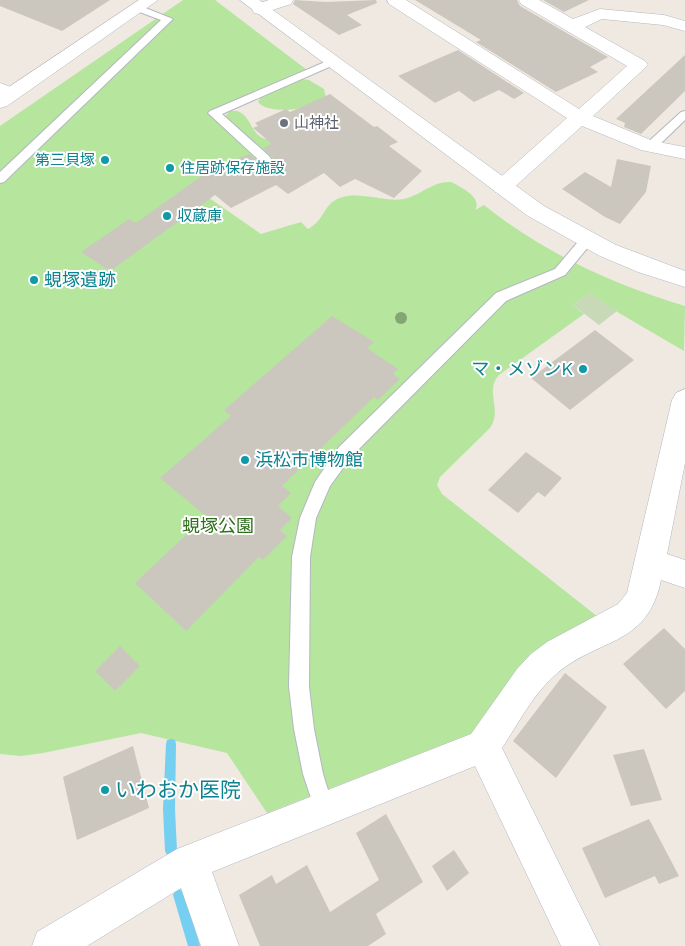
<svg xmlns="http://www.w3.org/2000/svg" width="685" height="946" viewBox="0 0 685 946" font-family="'Work Sans','Noto Sans JP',sans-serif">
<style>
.green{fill:#b6e59e}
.cemetery{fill:#c8d9b8}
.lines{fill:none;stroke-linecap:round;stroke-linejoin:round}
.stream{fill:#75cff0;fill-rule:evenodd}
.building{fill:#cbc7bf}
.lane-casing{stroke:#b4b7c1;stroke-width:2}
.street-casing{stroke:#b4b7c1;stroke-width:1}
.secondary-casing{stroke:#b4b7c1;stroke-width:1}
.lane{fill:#fff;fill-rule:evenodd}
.street{fill:#fff;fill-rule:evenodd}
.secondary{fill:#fff;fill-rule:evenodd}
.tree{fill:#84a574}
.worship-dot{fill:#6b7280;stroke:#fff;stroke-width:2}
.culture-dot{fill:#0f9aa8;stroke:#fff;stroke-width:2}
.labels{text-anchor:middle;stroke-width:4;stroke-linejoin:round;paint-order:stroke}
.far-worship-label{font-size:15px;fill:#5b616d;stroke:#fff;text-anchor:start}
.far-culture-label{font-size:15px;fill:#0d838f;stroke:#fff;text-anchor:start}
.culture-label{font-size:18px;fill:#0d838f;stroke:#fff;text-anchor:start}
.park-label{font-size:18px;fill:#2c6e1b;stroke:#fff}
.near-culture-label{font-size:21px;fill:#0d838f;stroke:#fff;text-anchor:start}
</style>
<rect width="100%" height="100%" fill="#efe9e1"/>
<g class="green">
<path d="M183,0H215L307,70L212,111L259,158L199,191L261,234L301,222L308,229C324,220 323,208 334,201C353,188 383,203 404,199C421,195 433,181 451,182C461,187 483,198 475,210L484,205C542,252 614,285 685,306L684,351L619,313L590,293L573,305L584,314L499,375C484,392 503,409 490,428L440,477L437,485L442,494L598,617L473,733L267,813L227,753L141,733L43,753L21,756L0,754V126Z"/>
<path d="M301,79L309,80L324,89L326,98C318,101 308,107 300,108C289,111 264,111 258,102L262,95Z"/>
<path d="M230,111C255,108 247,144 275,139L274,161L226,119L225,116Z"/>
</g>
<path class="cemetery" d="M590,293L617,311L599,325L573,305Z"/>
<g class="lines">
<g class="stream">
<path d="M171,739L175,740L176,744L175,809L177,851L175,855L171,857L167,855L165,851L163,809L166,744L167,740Z"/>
<path d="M179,889L183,891L185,895L200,946H188L173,895L175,891Z"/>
</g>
</g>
<g class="building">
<path d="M0,0H110L62,31L0,6Z"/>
<path d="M295,0L326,2L376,0L377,3L347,15L362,25L339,35L293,4Z"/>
<path d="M415,0H517L520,6L608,57L590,67L598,72L556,92L476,42L481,40Z"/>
<path d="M543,0H589L564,12Z"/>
<path d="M458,50L524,93L514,99L499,90L474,102L459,91L435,103L398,76Z"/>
<path d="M685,55V91L641,134L624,127L625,123L616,119Z"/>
<path d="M330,94L374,127L377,126L398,142L389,146L422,171L394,198L355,179L340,187L324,173L288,194L276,185L231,208L215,195L110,271L81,252L129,219L136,223L207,172L249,154L260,163H271L273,158L263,148L272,144L253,128L258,126L255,123L286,109L290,112Z"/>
<path d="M617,159L651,166L646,192L620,224L605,217L562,189L585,172L611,187Z"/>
<path d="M332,316L374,342L367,348L398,369L393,374L400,379L378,400L374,397L282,486L291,493L278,506L292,518L280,530L287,536L263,560L259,557L186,631L135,583L206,516L160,478L231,416L224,410Z"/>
<path d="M595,330L634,360L570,410L531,378Z"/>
<path d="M526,452L562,478L545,497L538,492L518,513L488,490Z"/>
<path d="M664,628L685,649V691L666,709L623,664Z"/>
<path d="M120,646L140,666L115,691L95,671Z"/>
<path d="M565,673L607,707L556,778L513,741Z"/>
<path d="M133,746L149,808L77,840L63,777Z"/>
<path d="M644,749L662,800L631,806L613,755Z"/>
<path d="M386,814L423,882L376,914L386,934L368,946H260L239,895L272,875L276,884L307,865L330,912L379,880L356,833Z"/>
<path d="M649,819L679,876L659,884L655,876L605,898L582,848Z"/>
<path d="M454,850L469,873L447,891L432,866Z"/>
</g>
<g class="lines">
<g class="lane-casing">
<g id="lane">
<path d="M138,5L173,19L4,182L0,183V172L161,20L134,10L133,8Z"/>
<path d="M332,59L336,60L337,62L336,64L222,114L269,156L271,159L269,162H261L208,113L210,111Z"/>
<path d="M685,111V120L655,149H647L645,146L647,143L681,112Z"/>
<path d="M587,235L592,237L594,240L565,275L506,301L351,457L330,486L316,518L310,557L309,687L314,729L323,774L334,809L331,816L324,819L317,816L303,774L294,729L289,687L292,557L300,518L315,482L339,447L496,293L555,269L582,237Z"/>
</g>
</g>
<g class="street-casing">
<g id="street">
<path d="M269,0H293L291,4L260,14L254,13L252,9L254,5Z"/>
<path d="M387,0H406L579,109L627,66L521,4L519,0H539L573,19L600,9L664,15L685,21V31L663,25L602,19L585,27L645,61L648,65L593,116L653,141L685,147V159L641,150L582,126L509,192L502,194L495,192L492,187L495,182L567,118L389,4Z"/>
<path d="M0,83L19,90L21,94L19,98L12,100L0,96Z"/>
<path d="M685,389V463L667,554L685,560V588L661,580C647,649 595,637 553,677C532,696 518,724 502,748L600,946H561L475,766L212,872L239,946H201L181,888L87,946H32L37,932L177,849L471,734L517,669L531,654L547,642L618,604L627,593L672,400L676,393Z"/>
</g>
</g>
<g class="secondary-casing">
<g id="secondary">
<path d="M139,0H158L7,106L0,108V93Z"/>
<path d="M240,0H259L544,206L616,245L685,271V287L638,272L600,256L528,216Z"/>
</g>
</g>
<use href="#lane" class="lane"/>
<use href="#street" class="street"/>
<use href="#secondary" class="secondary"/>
</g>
<circle class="tree" cx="401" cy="318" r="6"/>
<circle class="worship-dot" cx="284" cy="123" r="5"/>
<g class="culture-dot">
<circle cx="105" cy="160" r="5"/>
<circle cx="170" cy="168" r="5"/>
<circle cx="167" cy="216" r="5"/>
<circle cx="34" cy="280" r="5"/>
<circle cx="583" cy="369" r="5"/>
<circle cx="245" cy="460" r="5"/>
<circle cx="105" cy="790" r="5"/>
</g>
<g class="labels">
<g class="far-worship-label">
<text x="294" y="128">山神社</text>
</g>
<g class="far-culture-label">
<text x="95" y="165" text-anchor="end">第三貝塚</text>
<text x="180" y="173">住居跡保存施設</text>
<text x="177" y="221">収蔵庫</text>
</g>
<g class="culture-label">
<text x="44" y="286">蜆塚遺跡</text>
<text x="573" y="375" text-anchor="end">マ・メゾンK</text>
<text x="255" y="466">浜松市博物館</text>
</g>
<g class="park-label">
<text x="218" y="532">蜆塚公園</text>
</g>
<g class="near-culture-label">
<text x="115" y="797">いわおか医院</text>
</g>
</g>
</svg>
